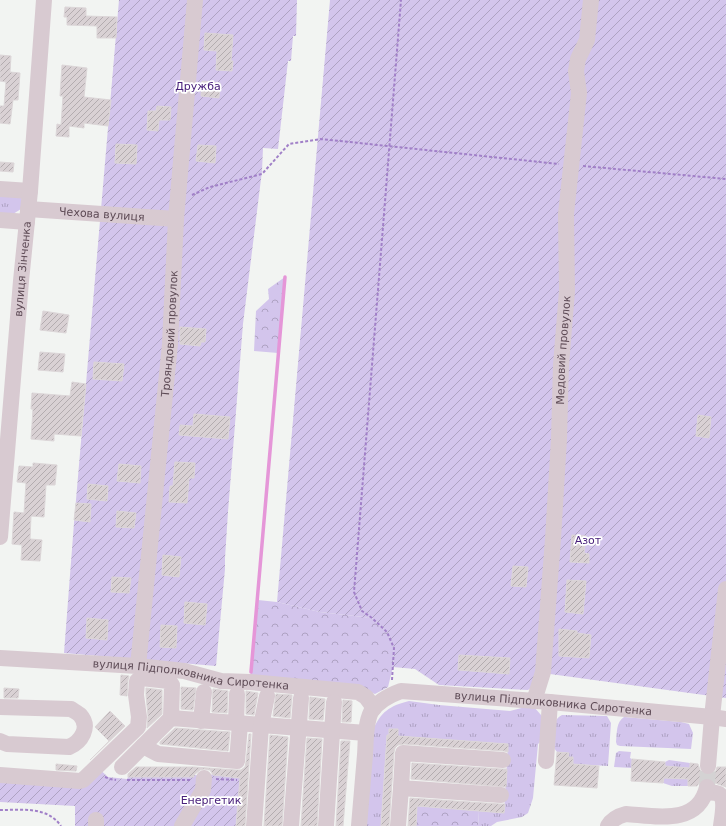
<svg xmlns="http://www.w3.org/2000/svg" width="726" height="826" viewBox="0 0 726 826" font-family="'DejaVu Sans',sans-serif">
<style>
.grass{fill:url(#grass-tufts)}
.forest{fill:url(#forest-crowns)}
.garden{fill:url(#garden-furrows)}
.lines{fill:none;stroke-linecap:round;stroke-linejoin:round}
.stream{stroke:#e596d8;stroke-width:3.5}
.building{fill:url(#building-hatch);stroke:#dcd6d8}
.minor-tunnel{stroke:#d4d2d3;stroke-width:16;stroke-dasharray:16 8;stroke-linecap:butt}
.path{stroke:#a180c8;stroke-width:2;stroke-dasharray:3 2;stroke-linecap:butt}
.minor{stroke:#d8cad1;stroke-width:16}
.labels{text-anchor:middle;stroke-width:3.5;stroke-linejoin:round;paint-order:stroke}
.park-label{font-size:11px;fill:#49207b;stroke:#fff}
.street-label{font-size:11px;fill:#5e4b56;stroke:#fff}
</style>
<defs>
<pattern id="grass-tufts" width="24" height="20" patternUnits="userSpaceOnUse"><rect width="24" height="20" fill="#d3c5ec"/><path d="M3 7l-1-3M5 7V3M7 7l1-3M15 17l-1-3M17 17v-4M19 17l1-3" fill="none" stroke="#aea2c2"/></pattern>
<pattern id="forest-crowns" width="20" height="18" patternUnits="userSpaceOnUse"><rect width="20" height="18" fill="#d3c5ec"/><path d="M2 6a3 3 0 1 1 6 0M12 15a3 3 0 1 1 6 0" fill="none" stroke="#aea2c2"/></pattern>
<pattern id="garden-furrows" width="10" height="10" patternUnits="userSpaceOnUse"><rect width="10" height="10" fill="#d3c5ec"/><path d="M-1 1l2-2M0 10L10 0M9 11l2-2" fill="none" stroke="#aea2c2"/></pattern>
<pattern id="building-hatch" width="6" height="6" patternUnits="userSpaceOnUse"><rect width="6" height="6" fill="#d9d1d4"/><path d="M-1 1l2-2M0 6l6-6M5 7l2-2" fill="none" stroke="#b3acaf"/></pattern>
</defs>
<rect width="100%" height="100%" fill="#f2f4f2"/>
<g class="grass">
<path d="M0,194L22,196L21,209L13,214L0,213Z"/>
<path d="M409,701L439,705L510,711L529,706L534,707L541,715V741L538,744L533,798L528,813L522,817L497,822L491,826H478L479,811L504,813L508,744L398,736V729H389V735H387L381,826H366L373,730C381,712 389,706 409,701Z"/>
<path d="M562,715L607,716L611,723L608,766L573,764V758L568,757L569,753L557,752L554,748C554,737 550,721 562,715Z"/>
<path d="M624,717L681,722L689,724L693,733L691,749L620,746L617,745L616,742C617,733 616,722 624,717Z"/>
<path d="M619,751L631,752L630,758L632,759V768L614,767L616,753Z"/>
<path d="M669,760L690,763V768H678V779H688V786H672L663,783L665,762Z"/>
</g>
<g class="forest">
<path d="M285,277L278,353L254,351L256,311L269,299L268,289Z"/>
<path d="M258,600L277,602L320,612L372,618L387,632L394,648L393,667L388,687L375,694L346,683L250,682Z"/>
<path d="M417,806L479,811L478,826H416Z"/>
</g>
<g class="garden">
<path d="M119,0H297L296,36H293L291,61H288L278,149L263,148L262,171L243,324L228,512L225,558V569L216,666L64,653L74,523Z"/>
<path d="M330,0H726V698L550,674L528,690L439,685L415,669L393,667L394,648L387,632L372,618L320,612L277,602Z"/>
<path d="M94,764L108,777L127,779L128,777H194V775L206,776L207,774L240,778L236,826H75V806L0,802V773L79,779Z"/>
</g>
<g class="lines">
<path class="stream" d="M251,672L285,277"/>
</g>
<g class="building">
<path d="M65,7L86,8V16L117,17L116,38H97V26L67,25V17H64Z"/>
<path d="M205,33L233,35L231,61H233L232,71L216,70L217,51L204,50Z"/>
<path d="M0,55L11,56L10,72L20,73L18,100H13L10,124L0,123V106H4L6,82L0,81Z"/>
<path d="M62,65L87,68L84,97L111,100L108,126L84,123V128L69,126V137L56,136L57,124L61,125L63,96H60Z"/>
<path d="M202,81L220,83L219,98L201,96Z"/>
<path d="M157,106L171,107L170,120H159L158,131L147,130L148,111H156Z"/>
<path d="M116,144L137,145L136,164L115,163Z"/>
<path d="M198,145L216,146L215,163L196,161Z"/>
<path d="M0,162L14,163L13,172L0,171Z"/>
<path d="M43,311L69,315L66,333L40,330Z"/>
<path d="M180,327L206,329L205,342H201L200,346L180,344Z"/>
<path d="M40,352L65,354L63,372L38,370Z"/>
<path d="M94,362L124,364L122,381L93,379Z"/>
<path d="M72,382L86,384L81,436L54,434V441L31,439L33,409H31L32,393L70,396Z"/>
<path d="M194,414L230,417L228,439L179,435L180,425L193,426Z"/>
<path d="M698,415L711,417L709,438L696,436Z"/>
<path d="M175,462L195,463L194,478H189L187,503L169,502L170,486H173Z"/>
<path d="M33,463L57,465L55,485H46L44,517L31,516L30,539L42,540L40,561L21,560L22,545L12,544L14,512L24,513L26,483L17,482L19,466L33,467Z"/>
<path d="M119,464L141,466L140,483L117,481Z"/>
<path d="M88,484L108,486L107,501L87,499Z"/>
<path d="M76,503L91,504L90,522L74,520Z"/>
<path d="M117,511L136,513L134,528L116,527Z"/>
<path d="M572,535L586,536L584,553L589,554V563L570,562Z"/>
<path d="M163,555L181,557L179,577L162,575Z"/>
<path d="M513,566L528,567L526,587L511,586Z"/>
<path d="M112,577L131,578L129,593L111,592Z"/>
<path d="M567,580L586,581L583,614L565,612Z"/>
<path d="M185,602L207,604L205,625L184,623Z"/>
<path d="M87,618L108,620L107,640L86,638Z"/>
<path d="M161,625L177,626L176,648L160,647Z"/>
<path d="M559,629L577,631V633L591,635L589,658L559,656Z"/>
<path d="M459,655L510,658L509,674L458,670Z"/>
<path d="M121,675L129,676L128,680L127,696L120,695Z"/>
<path d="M181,687L196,688L193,710L181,709Z"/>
<path d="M4,688L19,689L18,698H4Z"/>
<path d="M146,688L162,690V714L147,728L148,716L146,695Z"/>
<path d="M213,689L228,691L227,713L212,712Z"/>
<path d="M246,691L258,693L254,715L246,714Z"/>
<path d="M276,694L292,695L290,718L273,716Z"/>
<path d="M310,697L325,699L323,720L309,719Z"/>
<path d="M343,700L352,701L351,722H342Z"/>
<path d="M110,711L125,726L90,760L109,741L95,727Z"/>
<path d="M175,728L230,732L228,751L160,744V742Z"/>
<path d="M389,729H398V736L508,744V752L504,751L404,744L398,745L395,748L394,752L389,826H381L387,735H389Z"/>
<path d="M249,734H251L245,826H236L240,778L213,775L210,770L204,769L200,770L194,775V777H128V774L136,767H194L236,770H241L245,767L246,762Z"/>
<path d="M270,735L288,737L282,826H264Z"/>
<path d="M307,738L322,739L317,826H301Z"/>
<path d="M341,741H350L343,826H336Z"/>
<path d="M557,752L569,753L568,757H573V764L599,766L597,788L554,785Z"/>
<path d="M632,759L665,762V766L690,768V763L698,764L700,770L703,774L707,775L712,774L716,771L717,767H726V787L715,783L711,778H706L701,780L697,786H688V779L664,778L663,783L631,781Z"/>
<path d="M412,763L502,769H507L506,787L411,779Z"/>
<path d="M56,764L77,766L76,771L56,770Z"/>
<path d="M410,798L500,804H505L504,813L417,806L416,826H408Z"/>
</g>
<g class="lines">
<path class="minor-tunnel" d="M707,787L708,766"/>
<g class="path">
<path d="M583,166L726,179"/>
<path d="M192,195L210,187L262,174L289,144L321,139L559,164"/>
<path d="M392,680L394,648L387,632L372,618L362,611L354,592L401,0"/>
<path d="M105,777L110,779L116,780"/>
<path d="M216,779L237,780"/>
<path d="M127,780H190"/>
<path d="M0,810C22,810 47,806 61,826"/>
</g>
<g class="minor">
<path d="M0,189L30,191"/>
<path id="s1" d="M28,209L176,219"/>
<path d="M0,220L27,222"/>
<path id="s2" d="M0,537L21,281L30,191L44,0"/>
<path id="s3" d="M0,658L138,666L184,671L221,681L250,682L358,692L366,697L374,708"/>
<path id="s4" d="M138,666L170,344L176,219L195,0"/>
<path id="s5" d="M534,701L543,672L553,539L559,439L561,365L567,291L566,214L579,93L576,71L578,59L587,40L591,0"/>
<path d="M0,707L71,709C74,711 78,713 80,715C91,727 81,742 69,747L7,744L0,741"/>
<path d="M201,721L204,692"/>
<path d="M236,723L237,694"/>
<path d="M143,746L158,754L237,761L240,724"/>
<path d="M546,761L550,702"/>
<path d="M708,766L712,717L726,589"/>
<path d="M122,767L171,718L366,733"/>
<path d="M0,775L80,781L83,780L138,727L139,717L136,695L137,681L141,678L169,681L172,685L171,718"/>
<path d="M706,792C710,793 715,792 719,794C726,799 722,818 721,826"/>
<path d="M501,795L401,788L403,753L503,760"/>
<path d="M96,826V820"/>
<path d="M182,826L203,790L204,778"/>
<path d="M254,826L261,726L267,696"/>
<path d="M291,826L301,698"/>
<path d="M326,826L334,702"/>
<path id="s6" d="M359,826C361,802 363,779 365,755C366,742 365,724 371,712C377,702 390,695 401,691L550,702L712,717L726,719"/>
<path d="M398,826L401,788"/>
<path d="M608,826C612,819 618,816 626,814C656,816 698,826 707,787"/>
</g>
</g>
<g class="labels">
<g class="park-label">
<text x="198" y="90">Дружба</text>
<text x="588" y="544">Азот</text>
<text x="211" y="804">Енергетик</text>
</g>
<g class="street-label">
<text dy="4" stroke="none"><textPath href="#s1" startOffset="74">Чехова вулиця</textPath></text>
<text dy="4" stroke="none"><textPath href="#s2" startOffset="269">вулиця Зінченка</textPath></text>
<text dy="4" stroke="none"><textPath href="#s4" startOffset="334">Трояндовий провулок</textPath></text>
<text dy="4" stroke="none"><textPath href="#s5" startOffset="353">Медовий провулок</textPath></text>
<text dy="4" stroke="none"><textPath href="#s3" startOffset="192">вулиця Підполковника Сиротенка</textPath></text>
<text dy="4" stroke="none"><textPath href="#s6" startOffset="305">вулиця Підполковника Сиротенка</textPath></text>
</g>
</g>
</svg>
